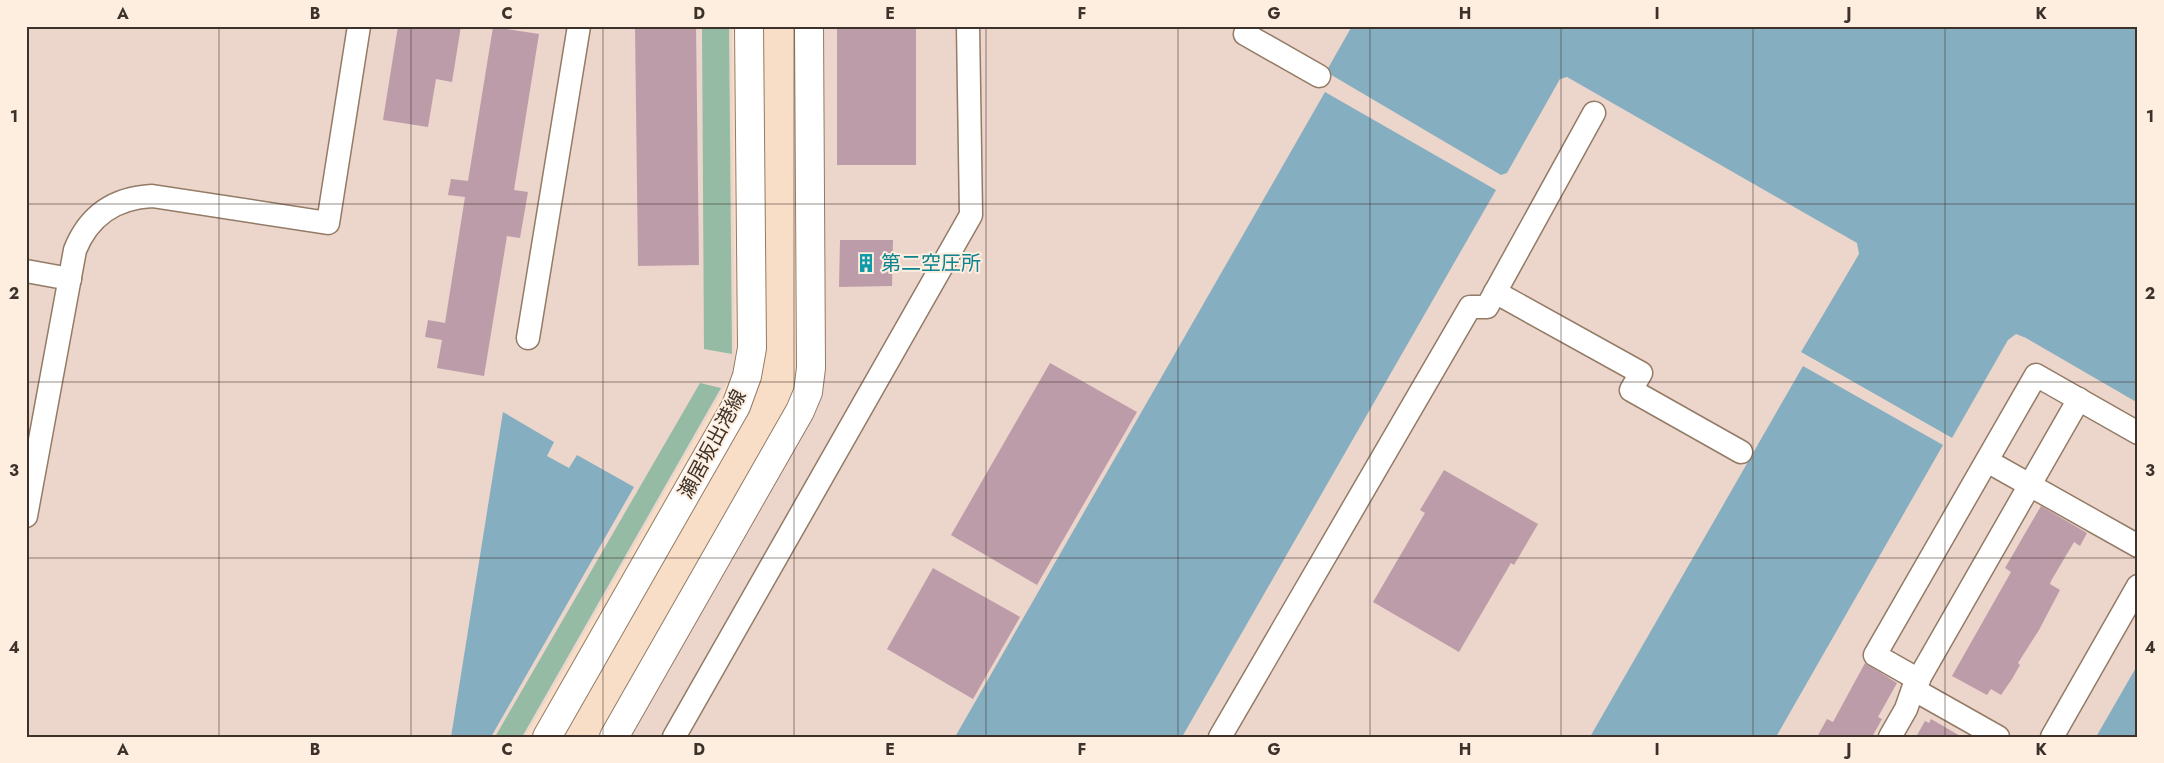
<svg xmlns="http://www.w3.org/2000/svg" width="2164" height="763" viewBox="0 0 2164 763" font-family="Jost,'Noto Sans JP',sans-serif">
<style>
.industrial{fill:#ecd5ca}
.forest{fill:#95bba5}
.water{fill:#86aec1}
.building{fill:#bd9ca9}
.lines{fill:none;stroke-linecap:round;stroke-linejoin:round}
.minor-casing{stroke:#937b66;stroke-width:25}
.major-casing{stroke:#937b66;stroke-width:30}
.minor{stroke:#fff;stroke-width:22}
.major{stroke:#fff;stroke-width:28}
.grid{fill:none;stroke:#3d3229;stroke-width:1;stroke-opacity:0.55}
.labels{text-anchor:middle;stroke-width:4;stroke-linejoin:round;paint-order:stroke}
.culture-label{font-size:20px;fill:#0d838f;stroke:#feeee0;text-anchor:start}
.street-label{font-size:20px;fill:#3d3229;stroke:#feeee0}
.neatline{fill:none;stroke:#3d3229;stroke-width:2}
.grid-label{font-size:16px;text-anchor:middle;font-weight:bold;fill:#3d3229}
</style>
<rect width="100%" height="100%" fill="#f9dec7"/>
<g class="industrial">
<path d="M26,26H732L735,369L525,737H26Z"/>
<path d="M817,26H1352L1327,70L1328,73L1501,175L1507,173L1560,79L1567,77L1858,243L1859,254L1801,352L1951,438L2008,340L2016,334L2026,338L2138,403V664L2096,737H627L820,394Z"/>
</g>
<g class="forest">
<path d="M702,26H729L732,354L704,349Z"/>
<path d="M700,383L721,388L522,737H495Z"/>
</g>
<g class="water">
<path d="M1352,26H2138V403L2026,338L2016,334L2008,340L1952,438L1801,352L1859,254L1857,243L1567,77L1560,79L1507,173L1501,175L1328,73L1327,70Z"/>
<path d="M1325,92L1496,190L1182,737H955Z"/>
<path d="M1803,366L1943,445L1776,737H1590Z"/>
<path d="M503,412L554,442L547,456L569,468L577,455L634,487L491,737H451Z"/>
<path d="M2138,664V737H2096Z"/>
</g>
<g class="building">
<path d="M398,26H461L452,82L436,79L428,127L383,120Z"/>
<path d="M635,26H696L699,265L638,266Z"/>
<rect x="837" y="26" width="79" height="139"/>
<path d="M493,27L539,34L514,190L528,192L520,238L507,236L484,376L437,368L442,340L425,337L428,320L445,323L465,197L448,195L451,179L468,181Z"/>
<path d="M840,240H893L892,286L839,287Z"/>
<path d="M1050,363L1137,412L1037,585L951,535Z"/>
<path d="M1444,470L1538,524L1514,565L1511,563L1459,652L1373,602L1425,513L1420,510Z"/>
<path d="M2041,506L2087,533L2080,546L2074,542L2051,581L2050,584L2060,590L2039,630L2018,663L2020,665L2012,679L2001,695L1991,689L1987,695L1952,676L2011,572L2005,568Z"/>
<path d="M933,568L1020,617L973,699L887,649Z"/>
<path d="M1865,663L1897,683L1878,717L1882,719L1872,737H1817L1827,719L1833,722Z"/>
<path d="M1931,719L1962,737H1916L1925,721L1929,723Z"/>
</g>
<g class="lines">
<g class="minor-casing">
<g id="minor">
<path d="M1249,26L1245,34L1319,76"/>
<path d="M26,271L70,279"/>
<path d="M1495,292L1641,373L1631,390L1741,452"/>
<path d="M528,338L579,26"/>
<path d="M1987,461L2138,546"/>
<path d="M26,516L75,250C89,215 115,198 152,196L328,223L359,26"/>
<path d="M1919,680L1875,655L2036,375L2138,433"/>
<path d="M1913,689L1998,737"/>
<path d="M674,737L971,215L968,26"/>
<path d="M1220,737L1470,307H1487L1594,113"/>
<path d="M1890,737L1906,709L1913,689L2079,399"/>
<path d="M2052,737L2138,586"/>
</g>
</g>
<g class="major-casing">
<g id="major">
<path d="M547,737L736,406L747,376L752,348L749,26"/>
<path d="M614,737L800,411L808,392L811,368L809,26"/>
</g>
</g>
<use href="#minor" class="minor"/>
<use href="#major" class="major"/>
</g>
<path class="grid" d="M219,26V737M411,26V737M603,26V737M794,26V737M986,26V737M1178,26V737M1370,26V737M1561,26V737M1753,26V737M1945,26V737M26,204H2138M26,382H2138M26,558H2138"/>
<defs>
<g id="building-bare" transform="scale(1.5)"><path d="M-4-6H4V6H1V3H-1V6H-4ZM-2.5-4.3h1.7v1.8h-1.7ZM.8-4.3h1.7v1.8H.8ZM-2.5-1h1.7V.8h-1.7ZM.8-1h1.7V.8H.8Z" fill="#0f9aa8" stroke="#feeee0" stroke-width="2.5" paint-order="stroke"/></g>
</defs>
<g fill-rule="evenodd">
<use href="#building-bare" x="866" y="263"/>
</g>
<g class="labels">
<g class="culture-label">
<text x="881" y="270">第二空圧所</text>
</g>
<g class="street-label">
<text transform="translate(712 444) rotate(-62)" y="7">瀬居坂出港線</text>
</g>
</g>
<rect width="2164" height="763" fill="none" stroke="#feeee0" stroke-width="55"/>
<rect x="28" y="28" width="2108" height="708" class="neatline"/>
<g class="grid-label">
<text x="123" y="19">A</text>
<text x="315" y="19">B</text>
<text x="507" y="19">C</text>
<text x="699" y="19">D</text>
<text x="890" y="19">E</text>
<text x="1082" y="19">F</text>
<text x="1274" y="19">G</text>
<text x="1465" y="19">H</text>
<text x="1657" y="19">I</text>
<text x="1849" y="19">J</text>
<text x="2041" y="19">K</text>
<text x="14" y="122">1</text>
<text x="2150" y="122">1</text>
<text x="14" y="299">2</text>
<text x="2150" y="299">2</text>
<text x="14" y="476">3</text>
<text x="2150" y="476">3</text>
<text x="14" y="653">4</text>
<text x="2150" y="653">4</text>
<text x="123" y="755">A</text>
<text x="315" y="755">B</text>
<text x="507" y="755">C</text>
<text x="699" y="755">D</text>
<text x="890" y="755">E</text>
<text x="1082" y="755">F</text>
<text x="1274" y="755">G</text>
<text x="1465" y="755">H</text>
<text x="1657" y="755">I</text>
<text x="1849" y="755">J</text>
<text x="2041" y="755">K</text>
</g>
</svg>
